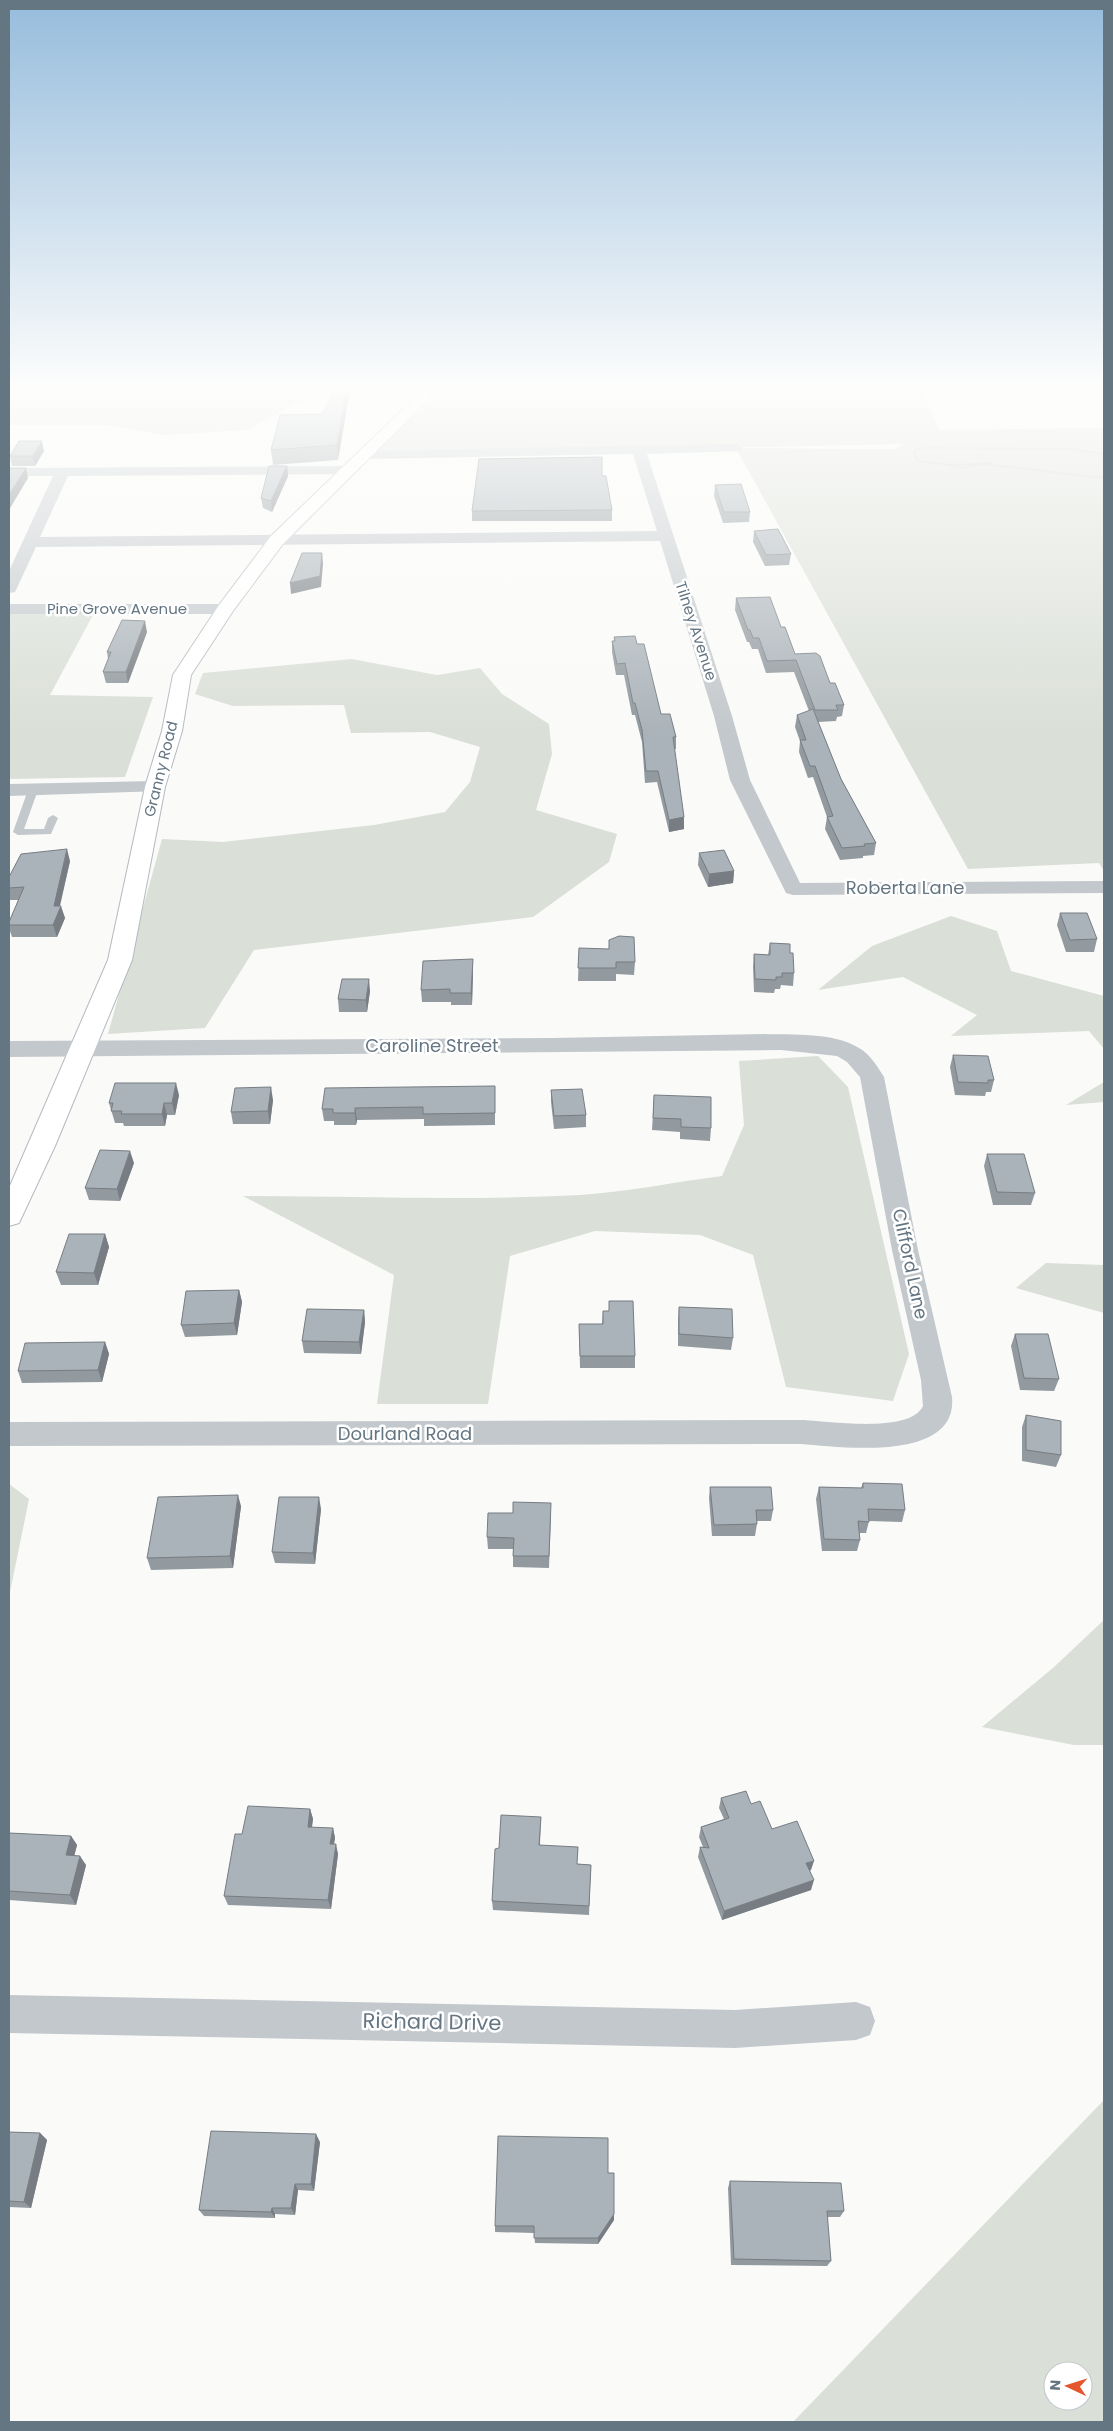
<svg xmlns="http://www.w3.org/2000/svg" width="1113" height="2431" viewBox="0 0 1113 2431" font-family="Poppins,sans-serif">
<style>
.green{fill:#dadfd7;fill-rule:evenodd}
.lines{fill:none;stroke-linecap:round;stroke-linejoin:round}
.secondary-casing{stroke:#b3babf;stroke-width:2}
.path{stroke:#bbbfc2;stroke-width:2;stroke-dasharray:1 1;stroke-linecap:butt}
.lane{fill:#c3c8cc;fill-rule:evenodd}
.street{fill:#c3c8cc;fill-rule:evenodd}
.secondary{fill:#fff;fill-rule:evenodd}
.wall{fill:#929a9f}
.shaded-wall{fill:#777d82}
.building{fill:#aab3b9;stroke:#777d82}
.labels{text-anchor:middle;stroke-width:5;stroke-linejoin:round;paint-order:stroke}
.far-street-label{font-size:15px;fill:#657683;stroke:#fff}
.street-label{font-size:18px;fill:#657683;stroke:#fff}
.near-street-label{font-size:21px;fill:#657683;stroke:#fff}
</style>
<rect width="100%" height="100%" fill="#fafaf8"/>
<g class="green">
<path d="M9,391H320L247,430L163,435L105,425H9Z"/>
<path d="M426,391H923L939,430L1104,428V871L1099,863L968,869L736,448L894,449L904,444L366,455Z"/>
<path d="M9,613H94L50,695L153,697L125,777L9,779Z"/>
<path d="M352,659L437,675L480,668L502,694L549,724L552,754L536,810L617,834L609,862L533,917L254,950L205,1028L108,1034L162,839L223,842L374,825L445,812L470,782L480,747L430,732L351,733L344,705L233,706L195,694L203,673Z"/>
<path d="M951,916L997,931L1011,971L1104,996V1049L1089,1031L951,1036L977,1015L903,977L818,990L872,946Z"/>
<path d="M818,1056L848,1087L909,1354L893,1401L786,1387L753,1255L700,1235L595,1231L510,1256L488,1404H377L394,1275L243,1196C355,1196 467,1201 580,1195C627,1192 675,1182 722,1176L744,1125L739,1061Z"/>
<path d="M1104,1082V1102L1066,1105Z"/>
<path d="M1046,1263L1104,1265V1313L1016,1288Z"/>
<path d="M9,1484L29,1499L9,1597Z"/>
<path d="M1104,1620V1745H1074L982,1727L1054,1667Z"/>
<path d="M1104,2100V2422H793ZM1053,2371H1083V2401H1053Z"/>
</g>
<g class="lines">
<g class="secondary-casing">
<path id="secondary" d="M422,391H437L283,544L233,611L191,675L182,731L165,787L132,960L55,1146L19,1223L9,1226V1188L108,960L145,787L162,731L173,675L219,605L271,536Z"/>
</g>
<g class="path">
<path d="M982,464L1104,478"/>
<path d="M982,464L963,468L949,465L978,464Z"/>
<path d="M982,464L991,463"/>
<path d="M949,465L918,461L914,452L916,449L927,448L1071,449L1104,454"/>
</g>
<path class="lane" d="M33,787L38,790L24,829H44L48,818L53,815L58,818L51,834L18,835L13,832L28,790Z"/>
<g class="street">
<path d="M736,444L743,448L741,451L647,454L732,716L750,780L800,883L1104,881V893L793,895L786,893L730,780L714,716L660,541L36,547L17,588L15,592L9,593V571L53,476H9V468L351,466L358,470L351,474L68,476L40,537L657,531L633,454L366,459L359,455L366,451Z"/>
<path d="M9,604H225L231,605L233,609L231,613L225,614H9Z"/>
<path d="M155,781L162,783L165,787L162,791L9,796V784Z"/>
<path d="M764,1034C793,1035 833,1032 859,1048C870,1054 877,1066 884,1077L918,1250L952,1397C958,1463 840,1447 801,1444L9,1446V1422L801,1420C828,1421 910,1434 923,1406L921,1380L892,1250L860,1077L847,1062L837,1056L781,1050L9,1057V1041L553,1038Z"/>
<path d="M9,1995L735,2010L856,2002L870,2007L875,2021L870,2035L856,2040L735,2048L9,2033Z"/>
</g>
<use href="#secondary" class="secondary"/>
</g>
<g class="wall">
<path d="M335,391L338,460L273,465L271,450L322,414Z"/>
<path d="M44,451L35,466H12L10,456Z"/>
<path d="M287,466L288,476L272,512L263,508L261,498Z"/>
<path d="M602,476L612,510V521H472V511Z"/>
<path d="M715,485L750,512L749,522L723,523L714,496Z"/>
<path d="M754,531L791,554L789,565L765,566L753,542Z"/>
<path d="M736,598L781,627L795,654L830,683L844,705L842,716L837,717L836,721L818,722L841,779L876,843L874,855L863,856V858L840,860L825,829L827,817L813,777L808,778L799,752L800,741L795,727L797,715L809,711L794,672L766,673L758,649H752L749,642H747L735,610Z"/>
<path d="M147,632L128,683H106L103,672L108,659L107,652Z"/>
<path d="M614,637L637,644L661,714L676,737V749H674L684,829L669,832L657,782L645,783L642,742L635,715H632L624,675H616L612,652V641H614Z"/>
<path d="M699,853L734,871L733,883L708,887L698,865Z"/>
<path d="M70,861L60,906L65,918L57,937H12L9,928V922L19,900H9V877Z"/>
<path d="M1060,913L1097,939L1094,952H1066L1057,925Z"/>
<path d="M770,943L794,973L793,986L781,985L780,989H775L774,993L754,992L753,967L754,954L768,955Z"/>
<path d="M579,948L635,962L634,975L616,974V981H578Z"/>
<path d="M473,971L472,1005H451V1002H422L421,990Z"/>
<path d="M370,991L367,1012H339L338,999Z"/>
<path d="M953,1055L994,1080L991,1092H986L985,1096L955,1095L950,1067Z"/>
<path d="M495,1086V1125L424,1126V1119L357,1120L356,1125H334V1121H324L322,1109Z"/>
<path d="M551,1090L586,1115V1127L554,1129L551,1102Z"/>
<path d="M179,1095L175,1115H167L165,1126H124L123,1123H115L109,1103Z"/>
<path d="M654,1095L711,1128L710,1141L680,1139V1132L652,1130Z"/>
<path d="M273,1100L270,1124H233L231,1112Z"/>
<path d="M987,1154L1035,1193L1031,1205H993L984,1166Z"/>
<path d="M134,1163L120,1201L89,1200L85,1188Z"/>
<path d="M105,1234L109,1247L98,1285H61L56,1272Z"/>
<path d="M239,1290L242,1302L237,1335L185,1337L181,1325Z"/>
<path d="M609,1301L635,1356V1368H580L579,1324H602L603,1311H609Z"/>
<path d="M679,1307L733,1338L731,1350L678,1346V1320Z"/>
<path d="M364,1310L365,1322L361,1354L304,1353L302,1341Z"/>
<path d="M1015,1334L1059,1379L1054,1391L1020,1390L1011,1346Z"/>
<path d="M105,1342L109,1354L102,1382L22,1383L18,1371Z"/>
<path d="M1026,1415L1061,1455L1056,1467L1022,1461V1427Z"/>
<path d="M863,1483L905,1510L902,1522L869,1521L866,1533H859L860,1540L857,1551H822L816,1499L819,1487L861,1488Z"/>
<path d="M710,1487L773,1510L771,1521H757V1524L755,1536H712L709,1498Z"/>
<path d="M241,1506L233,1568L151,1570L147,1558Z"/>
<path d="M321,1509L315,1564L275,1563L272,1552Z"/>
<path d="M551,1515L549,1568L513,1567V1549H488L487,1537Z"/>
<path d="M721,1798L751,1804L772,1829L811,1870L809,1871L811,1890L722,1920L698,1857L700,1847H703L699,1837L701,1827L724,1819L719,1808Z"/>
<path d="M310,1809L313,1819L312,1828H333L335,1838L334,1844L338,1854L331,1909L228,1905L224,1896L242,1834Z"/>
<path d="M541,1817L540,1845L578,1864L591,1865L589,1915L493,1910L492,1901L499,1848Z"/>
<path d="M9,1833L71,1836L77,1845L74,1856L86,1865L76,1905L9,1900Z"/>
<path d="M9,2132L40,2133L47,2140L31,2208L9,2207Z"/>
<path d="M320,2142L314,2191L298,2190L295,2215L275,2214V2218L204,2216L199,2210Z"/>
<path d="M608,2173L614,2220L598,2244L535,2243L534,2233L495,2232V2226Z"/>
<path d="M730,2181L844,2211L840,2217H827L831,2261L827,2266L731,2265L728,2188Z"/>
</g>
<g class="shaded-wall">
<path d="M346,391H350L338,460L337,445Z"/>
<path d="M42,441L44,451L35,466L33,456Z"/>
<path d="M287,466L288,476L272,512L271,501Z"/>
<path d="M26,468L28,478L9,510V495Z"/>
<path d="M322,553L323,564L321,587L291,594L290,583Z"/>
<path d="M145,621L147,632L128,683L126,672Z"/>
<path d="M684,817V829L669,832V820Z"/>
<path d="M67,849L70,861L58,913L61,906L65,918L57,937L53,925L54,906Z"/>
<path d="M734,871L733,883L708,887L709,874Z"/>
<path d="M473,959V971L472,1005L471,993Z"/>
<path d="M369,979L370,991L367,1012L366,1000Z"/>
<path d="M176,1083L179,1095L175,1115L172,1103Z"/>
<path d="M271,1087L273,1100L270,1124L268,1111Z"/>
<path d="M164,1103L167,1115L165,1126L162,1114Z"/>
<path d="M355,1108L357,1120L356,1125L355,1113Z"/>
<path d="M130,1151L134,1163L120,1201L117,1189Z"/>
<path d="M105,1234L109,1247L98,1285L94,1273Z"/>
<path d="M239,1290L242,1302L237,1335L234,1323Z"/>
<path d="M364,1310L365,1322L361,1354L359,1342Z"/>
<path d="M105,1342L109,1354L102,1382L98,1370Z"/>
<path d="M238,1495L241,1506L233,1568L230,1556Z"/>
<path d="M319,1497L321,1509L315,1564L313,1553Z"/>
<path d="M310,1809L313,1819L310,1837L308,1827Z"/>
<path d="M333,1828L335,1838L332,1854L330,1844Z"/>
<path d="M71,1836L77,1845L72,1865L66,1855Z"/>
<path d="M336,1844L338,1854L331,1909L328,1900Z"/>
<path d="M80,1856L86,1865L76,1905L70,1895Z"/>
<path d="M814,1861L811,1870L803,1873L806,1863Z"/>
<path d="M814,1880L811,1890L722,1920L724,1911Z"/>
<path d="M40,2133L47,2140L31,2208L24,2202Z"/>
<path d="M316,2134L320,2142L314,2191L311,2184Z"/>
<path d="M295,2184L298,2190L295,2215L291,2208Z"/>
<path d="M272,2208L275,2214V2218L271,2212Z"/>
<path d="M614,2214V2220L598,2244V2238Z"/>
</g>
<g class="building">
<path d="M335,391H346L337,445L271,450L280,415L322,414Z"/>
<path d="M19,441H42L33,456H10Z"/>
<path d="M602,457V476H606L612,510L472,511L479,459Z"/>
<path d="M269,466H287L271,501L261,498Z"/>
<path d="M9,468H26L9,495Z"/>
<path d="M741,484L750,512H724L715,485Z"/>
<path d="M778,529L791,554L766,555L754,531Z"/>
<path d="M302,553H322L320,576L290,583Z"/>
<path d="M770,597L781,627H785L795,654L816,653L820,656L830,683H835L844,705H836L838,710H815L796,660L767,661L759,638H753L750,630H748L736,598Z"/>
<path d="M122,620L145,621L126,672H103L111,652H107Z"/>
<path d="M635,636L637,644H644L661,714H670L676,737H673L684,817L669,820L658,771H646L642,730L635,703H633L625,663L617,664L612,641H615L614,637Z"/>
<path d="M813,709L841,779L876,843L864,844L865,846L842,848L827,817L833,816L815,766H810L800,740H806L797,715Z"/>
<path d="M67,849L54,906H61L53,925H9V922L24,887L9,888V877L21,854Z"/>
<path d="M724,850L734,871L709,874L699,853Z"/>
<path d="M1060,913H1087L1097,939L1070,940Z"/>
<path d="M619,936L634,937L635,962H616V968H578L579,948L609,949V940Z"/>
<path d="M770,943L790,944V953H793L794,973H782V977H776V980L755,979L754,954L770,955Z"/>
<path d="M473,959L471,993H450V989L421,990L423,961Z"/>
<path d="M342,979H369L366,1000L338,999Z"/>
<path d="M953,1055L988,1056L994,1080H988V1083L958,1082Z"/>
<path d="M115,1083H176L172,1103H164L162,1114H121L122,1111H111L113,1103H109Z"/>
<path d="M495,1086V1113L423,1114V1107L355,1108V1113H333V1109H322L325,1088Z"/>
<path d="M271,1087L268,1111L231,1112L235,1088Z"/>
<path d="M582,1089L586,1115L554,1116L551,1090Z"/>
<path d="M654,1095L711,1097V1128L681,1127V1119L653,1118Z"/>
<path d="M100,1150L130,1151L117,1189L85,1188Z"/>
<path d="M987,1154H1024L1035,1193L997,1192Z"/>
<path d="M69,1234H105L94,1273L56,1272Z"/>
<path d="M239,1290L234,1323L181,1325L186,1291Z"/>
<path d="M609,1301H633L635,1356H580L579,1324H603V1311H609Z"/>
<path d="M679,1307L732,1309L733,1338L679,1334Z"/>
<path d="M307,1309L364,1310L359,1342L302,1341Z"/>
<path d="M1015,1334H1048L1059,1379L1024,1378Z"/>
<path d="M105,1342L98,1370L18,1371L25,1343Z"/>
<path d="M1026,1415L1061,1421V1455L1026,1450Z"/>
<path d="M863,1483L902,1484L905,1510L868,1509L869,1522L858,1521L860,1540L824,1539L819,1487L863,1488Z"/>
<path d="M710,1487H771L773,1510H756L757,1524L714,1525Z"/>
<path d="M238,1495L230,1556L147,1558L158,1497Z"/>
<path d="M279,1497H319L313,1553L272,1552Z"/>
<path d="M513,1502L551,1503L549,1556H513L514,1538L487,1537L488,1513H513Z"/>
<path d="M746,1791L751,1804L760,1801L772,1829L797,1821L814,1861L806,1863L814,1880L724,1911L700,1847L709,1848L701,1827L729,1818L721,1798Z"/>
<path d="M248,1806L310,1809L308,1827L333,1828L330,1844H336L328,1900L224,1896L235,1834H242Z"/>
<path d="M501,1815L541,1817L539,1845L578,1847L577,1864L591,1865L589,1906L492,1901L495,1849L499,1848Z"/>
<path d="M9,1833L71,1836L66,1855L80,1856L70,1895L9,1891Z"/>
<path d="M211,2131L316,2134L311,2184H295L291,2208H272L271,2212L199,2210Z"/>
<path d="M9,2132L40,2133L24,2202L9,2201Z"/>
<path d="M498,2136L608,2138V2173H614V2214L598,2238H534V2226H495Z"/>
<path d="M730,2181L841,2183L844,2211H827L831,2261L734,2259Z"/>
</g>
<linearGradient id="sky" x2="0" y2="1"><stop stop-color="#96bcdc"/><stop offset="0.53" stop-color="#fdfdfc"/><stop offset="1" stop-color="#fdfdfc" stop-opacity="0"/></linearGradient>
<rect width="1113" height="732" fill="url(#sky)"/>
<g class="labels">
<g class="far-street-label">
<text x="117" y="614">Pine Grove Avenue</text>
<text transform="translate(696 631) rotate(72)" y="5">Tilney Avenue</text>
<text transform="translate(161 769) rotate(-76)" y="5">Granny Road</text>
</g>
<g class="street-label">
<text x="905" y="894">Roberta Lane</text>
<text x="432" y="1052">Caroline Street</text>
<text transform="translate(910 1264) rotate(78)" y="6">Clifford Lane</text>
<text x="405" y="1440">Dourland Road</text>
</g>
<g class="near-street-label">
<text transform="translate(432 2022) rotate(1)" y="7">Richard Drive</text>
</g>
</g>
<rect width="1113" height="2431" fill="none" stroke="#657683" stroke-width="20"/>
<g transform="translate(1068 2386) rotate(274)"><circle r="24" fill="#ffffff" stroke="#c1c8cd"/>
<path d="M0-4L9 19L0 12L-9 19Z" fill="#e4572e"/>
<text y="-8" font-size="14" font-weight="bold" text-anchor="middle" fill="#657683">N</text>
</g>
</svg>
